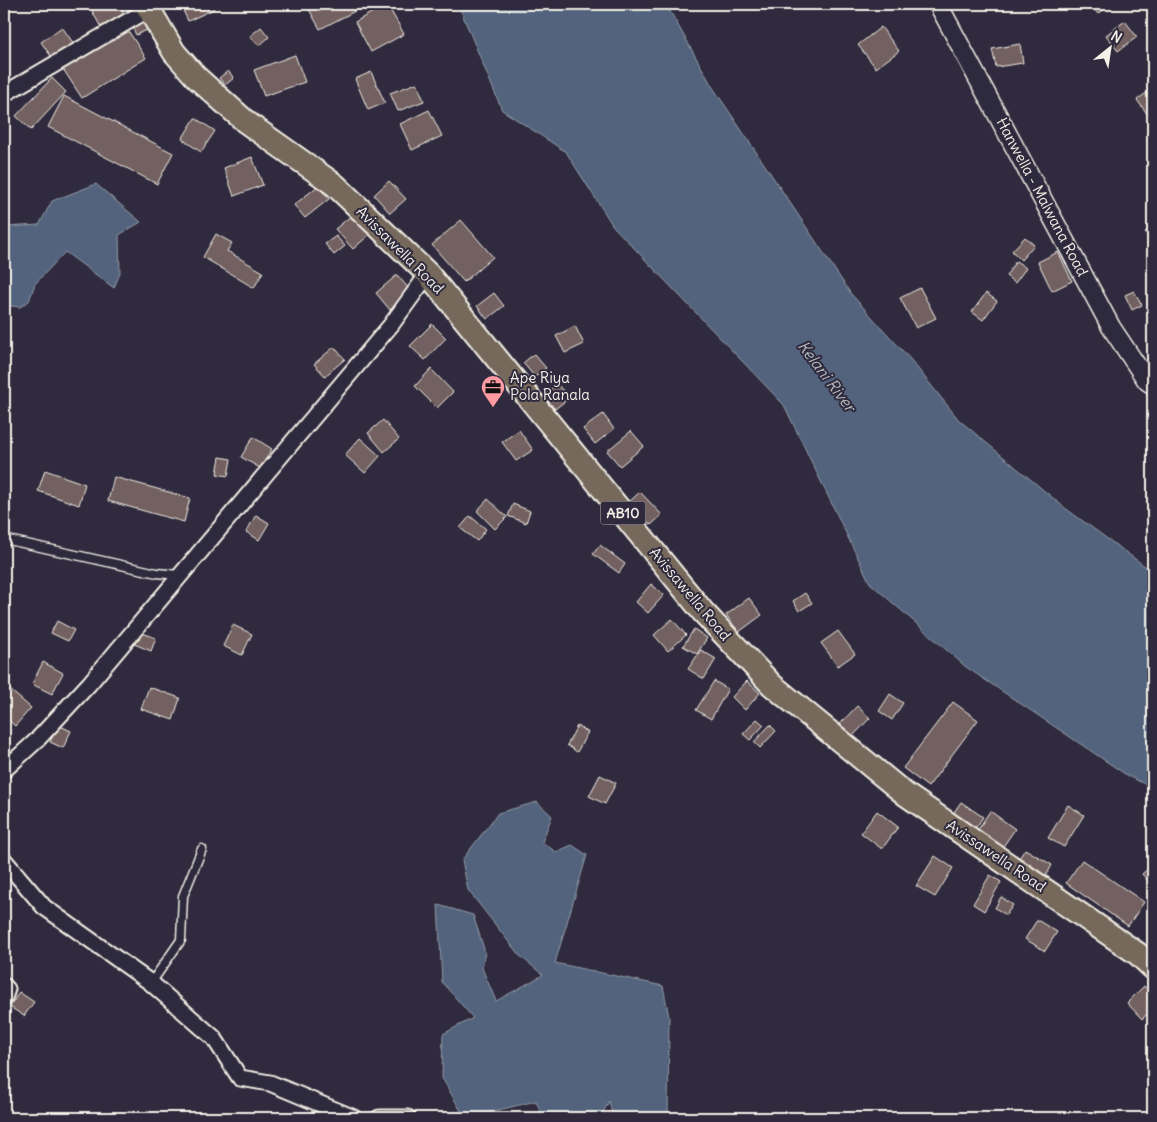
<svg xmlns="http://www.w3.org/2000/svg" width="1157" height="1122" viewBox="0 0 1157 1122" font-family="Delius,sans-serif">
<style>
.water{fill:#52647d;stroke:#939ca8}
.building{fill:#736060;stroke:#f4f1e8}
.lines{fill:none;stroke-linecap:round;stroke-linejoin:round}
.service-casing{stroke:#f4f1e8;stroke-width:11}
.minor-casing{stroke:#f4f1e8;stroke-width:19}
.tertiary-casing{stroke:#f4f1e8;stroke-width:21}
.primary-casing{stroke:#f4f1e8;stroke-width:26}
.service{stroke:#2f2a3d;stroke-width:8}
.minor{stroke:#2f2a3d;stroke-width:15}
.tertiary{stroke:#2f2a3d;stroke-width:18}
.primary{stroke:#76695c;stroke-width:22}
.labels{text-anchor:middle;stroke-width:4;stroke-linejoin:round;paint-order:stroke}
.shield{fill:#2f2a3d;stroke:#b9b5b5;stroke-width:1}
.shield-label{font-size:14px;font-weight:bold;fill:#f4f1e8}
.street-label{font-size:15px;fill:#f4f1e8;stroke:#2f2a3d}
.poi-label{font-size:15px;fill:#f4f1e8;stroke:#2f2a3d;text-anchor:start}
.water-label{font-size:16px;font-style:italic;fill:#b3b9bd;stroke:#2f2a3d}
</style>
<rect width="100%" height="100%" fill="#2f2a3d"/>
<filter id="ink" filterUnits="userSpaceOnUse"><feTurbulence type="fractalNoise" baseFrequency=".02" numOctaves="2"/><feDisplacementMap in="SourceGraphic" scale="10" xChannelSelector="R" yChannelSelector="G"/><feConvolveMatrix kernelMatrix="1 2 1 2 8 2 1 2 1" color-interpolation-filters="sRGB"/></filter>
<g filter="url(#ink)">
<g class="water">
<path d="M458,4H666L712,86L851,294L910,359L959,420L1065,508L1153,572V788L1128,776L966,667L870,583L784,405L613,226L566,152L502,110Z"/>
<path d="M96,184L141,222L119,235L120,273L114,288L65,252L35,284L29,301L20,307L4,305V227L39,225L52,201Z"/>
<path d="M537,802L552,816L542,842L556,852L572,845L587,855L555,963L663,986L669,1017L668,1118H613L609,1101L600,1118H543L536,1101L465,1118L442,1078L443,1034L473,1018L442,982L438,905L473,915L485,952L482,968L496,1001L543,975L519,955L468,890L462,860L498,813Z"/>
</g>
<g class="building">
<path d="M104,4H119L126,18L103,31L92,11Z"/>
<path d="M125,4H141L142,6L130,13Z"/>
<path d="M180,4H211L214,9L188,21Z"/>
<path d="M306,4H351L355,11L320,29Z"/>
<path d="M387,4L404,34L371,52L355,22Z"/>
<path d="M1090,4H1112L1098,14Z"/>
<path d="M142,19L147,30L136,35L131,24Z"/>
<path d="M1125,21L1137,37L1118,51L1106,35Z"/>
<path d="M62,27L76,47L55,62L41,42Z"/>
<path d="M261,27L269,37L259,46L250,36Z"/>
<path d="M881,27L899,51L876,68L858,45Z"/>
<path d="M127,29L146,58L82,98L63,69Z"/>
<path d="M1020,44L1023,63L996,67L992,49Z"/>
<path d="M295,55L305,82L264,96L254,70Z"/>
<path d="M228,71L234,78L225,85L219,78Z"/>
<path d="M371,72L385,103L368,110L355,79Z"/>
<path d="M52,78L66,92L31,130L16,116Z"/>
<path d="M417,83L424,101L398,111L390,93Z"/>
<path d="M1153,88V111L1148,115L1137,100Z"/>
<path d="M64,96L173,153L157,184L48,127Z"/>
<path d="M429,110L442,136L412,150L400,124Z"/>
<path d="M195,118L215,131L201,152L182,139Z"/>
<path d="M252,157L263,185L234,196L224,168Z"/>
<path d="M389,181L406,199L390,213L374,195Z"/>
<path d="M318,186L329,199L305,218L294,205Z"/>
<path d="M352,215L369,235L353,249L335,229Z"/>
<path d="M461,220L493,257L464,282L432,245Z"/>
<path d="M1153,226V242L1145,232Z"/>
<path d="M216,234L232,243L227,251L263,272L254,288L203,257Z"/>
<path d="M336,236L345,246L334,255L325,244Z"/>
<path d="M1025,237L1034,245L1021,260L1012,251Z"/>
<path d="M1058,252L1072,281L1052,291L1038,262Z"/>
<path d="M1016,261L1026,268L1015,283L1006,276Z"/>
<path d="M397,275L411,291L390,310L376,293Z"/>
<path d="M920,288L936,318L916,328L900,298Z"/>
<path d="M1134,291L1142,305L1132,310L1125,295Z"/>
<path d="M494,293L504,306L487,319L477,306Z"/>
<path d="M986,293L997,301L983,320L972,312Z"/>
<path d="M432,324L446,338L425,360L410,346Z"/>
<path d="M575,326L584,344L565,353L556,336Z"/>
<path d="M334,347L345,359L325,376L314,364Z"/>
<path d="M534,354L546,368L535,377L523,363Z"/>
<path d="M431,369L453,392L437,408L415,386Z"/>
<path d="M557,384L569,398L555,409L543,395Z"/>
<path d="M603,414L614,429L595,444L583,429Z"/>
<path d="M383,420L399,439L384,452L368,433Z"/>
<path d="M519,430L533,450L516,461L502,442Z"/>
<path d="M631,431L644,446L620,466L607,451Z"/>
<path d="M253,437L272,449L260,468L241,457Z"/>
<path d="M360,438L380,456L365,473L345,455Z"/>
<path d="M220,457L231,459L228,476L217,474Z"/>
<path d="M45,470L85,484L79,505L38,491Z"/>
<path d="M114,477L190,498L184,522L108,501Z"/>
<path d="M640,492L662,515L651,525L629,502Z"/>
<path d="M488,499L507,517L495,529L477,511Z"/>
<path d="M513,504L530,511L526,523L508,516Z"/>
<path d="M256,515L269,523L259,540L246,532Z"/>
<path d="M470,516L486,529L477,541L460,528Z"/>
<path d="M600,545L625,564L619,573L593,554Z"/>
<path d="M651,584L664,595L648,613L636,602Z"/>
<path d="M805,593L812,603L799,611L793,601Z"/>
<path d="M749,598L762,615L739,632L726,615Z"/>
<path d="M672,619L686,635L668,651L654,635Z"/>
<path d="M57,621L74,630L68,641L51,633Z"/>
<path d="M233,625L252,634L242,655L223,646Z"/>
<path d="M694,629L707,638L697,654L683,646Z"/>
<path d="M137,631L156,638L151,651L132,643Z"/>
<path d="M838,631L855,654L838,666L821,643Z"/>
<path d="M701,650L716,659L704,679L688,669Z"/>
<path d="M43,662L63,673L52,694L32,684Z"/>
<path d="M714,681L728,689L711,719L696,710Z"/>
<path d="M747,681L760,693L745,710L732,697Z"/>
<path d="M149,687L180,698L173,720L141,709Z"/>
<path d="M9,689L31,708L15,726L4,716V695Z"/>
<path d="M890,694L903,703L892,720L879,711Z"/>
<path d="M953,702L978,720L928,787L903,768Z"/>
<path d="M857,706L870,718L853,736L840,724Z"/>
<path d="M757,719L764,725L750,740L743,734Z"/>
<path d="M58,725L71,731L63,748L50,742Z"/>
<path d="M770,725L776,731L760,748L754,742Z"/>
<path d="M577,726L588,732L577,752L567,745Z"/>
<path d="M600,775L616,783L605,804L589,796Z"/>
<path d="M961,802L983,817L974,830L952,815Z"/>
<path d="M1068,805L1084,815L1064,847L1048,838Z"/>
<path d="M877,811L898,827L882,849L861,833Z"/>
<path d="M990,811L1015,829L1002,848L977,831Z"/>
<path d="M1025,849L1052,865L1046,876L1018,860Z"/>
<path d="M935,856L953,868L935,897L916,886Z"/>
<path d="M1082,860L1144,902L1128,926L1066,883Z"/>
<path d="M1153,864V886L1142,874Z"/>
<path d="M990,875L1001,882L984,911L973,904Z"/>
<path d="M1001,897L1013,905L1006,915L995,908Z"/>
<path d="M1037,920L1057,932L1045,951L1025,939Z"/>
<path d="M1144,986L1153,996V1008L1142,1019L1127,1003Z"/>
<path d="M19,992L34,1002L24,1016L10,1007Z"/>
</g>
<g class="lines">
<g class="service-casing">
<g id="service">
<path d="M4,539L157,573L179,575"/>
<path d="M151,983L181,940L183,896L202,849"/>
</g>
</g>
<g class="minor-casing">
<g id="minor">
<path d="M4,94L149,9"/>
<path d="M4,770L37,740L89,684L391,325L428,274"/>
<path d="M4,860L44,907L151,983L214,1038L240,1078L270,1083L354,1118"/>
<path d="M4,986L7,989L4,998"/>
<path d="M379,1118H408"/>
</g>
</g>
<g class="tertiary-casing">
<path id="tertiary" d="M938,4L1111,327L1147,381L1153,385"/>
</g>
<g class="primary-casing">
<path id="primary" d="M146,4L174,52L196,77L246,122L335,185L428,274L703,612L772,685L905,794L1138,954L1153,968"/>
</g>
<use href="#service" class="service"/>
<use href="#minor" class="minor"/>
<use href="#tertiary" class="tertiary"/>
<use href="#primary" class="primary"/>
</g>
</g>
<defs>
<g id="office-pin" transform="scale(1.25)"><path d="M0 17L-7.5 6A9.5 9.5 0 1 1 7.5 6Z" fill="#ff9aa2" stroke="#2f2a3d"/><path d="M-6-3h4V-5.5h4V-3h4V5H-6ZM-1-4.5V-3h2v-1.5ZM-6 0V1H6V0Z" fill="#111"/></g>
</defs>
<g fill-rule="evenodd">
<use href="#office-pin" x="493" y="387"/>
</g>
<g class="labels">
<rect class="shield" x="600.5" y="501.5" width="45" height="23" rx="4"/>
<g class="shield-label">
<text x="623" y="518">AB10</text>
</g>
<g class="street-label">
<text transform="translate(1042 197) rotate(62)" y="5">Hanwella - Malwana Road</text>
<text transform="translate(400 250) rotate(45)" y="5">Avissawella Road</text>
<text transform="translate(690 594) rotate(50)" y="5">Avissawella Road</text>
<text transform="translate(996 856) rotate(34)" y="5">Avissawella Road</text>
</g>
<g class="poi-label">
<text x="510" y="383">Ape Riya<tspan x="510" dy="17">Pola Ranala</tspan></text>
</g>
<g class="water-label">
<text transform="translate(827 376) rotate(53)" y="6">Kelani River</text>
</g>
</g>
<rect width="1157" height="1122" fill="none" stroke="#2f2a3d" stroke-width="20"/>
<rect x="10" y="10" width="1137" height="1102" fill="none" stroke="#f4f1e8" stroke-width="2" filter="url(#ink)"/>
<g transform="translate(1110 48) rotate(30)" stroke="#2f2a3d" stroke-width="4" paint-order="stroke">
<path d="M0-4L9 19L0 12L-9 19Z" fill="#f4f1e8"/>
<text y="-8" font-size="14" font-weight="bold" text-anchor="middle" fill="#f4f1e8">N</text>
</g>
</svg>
